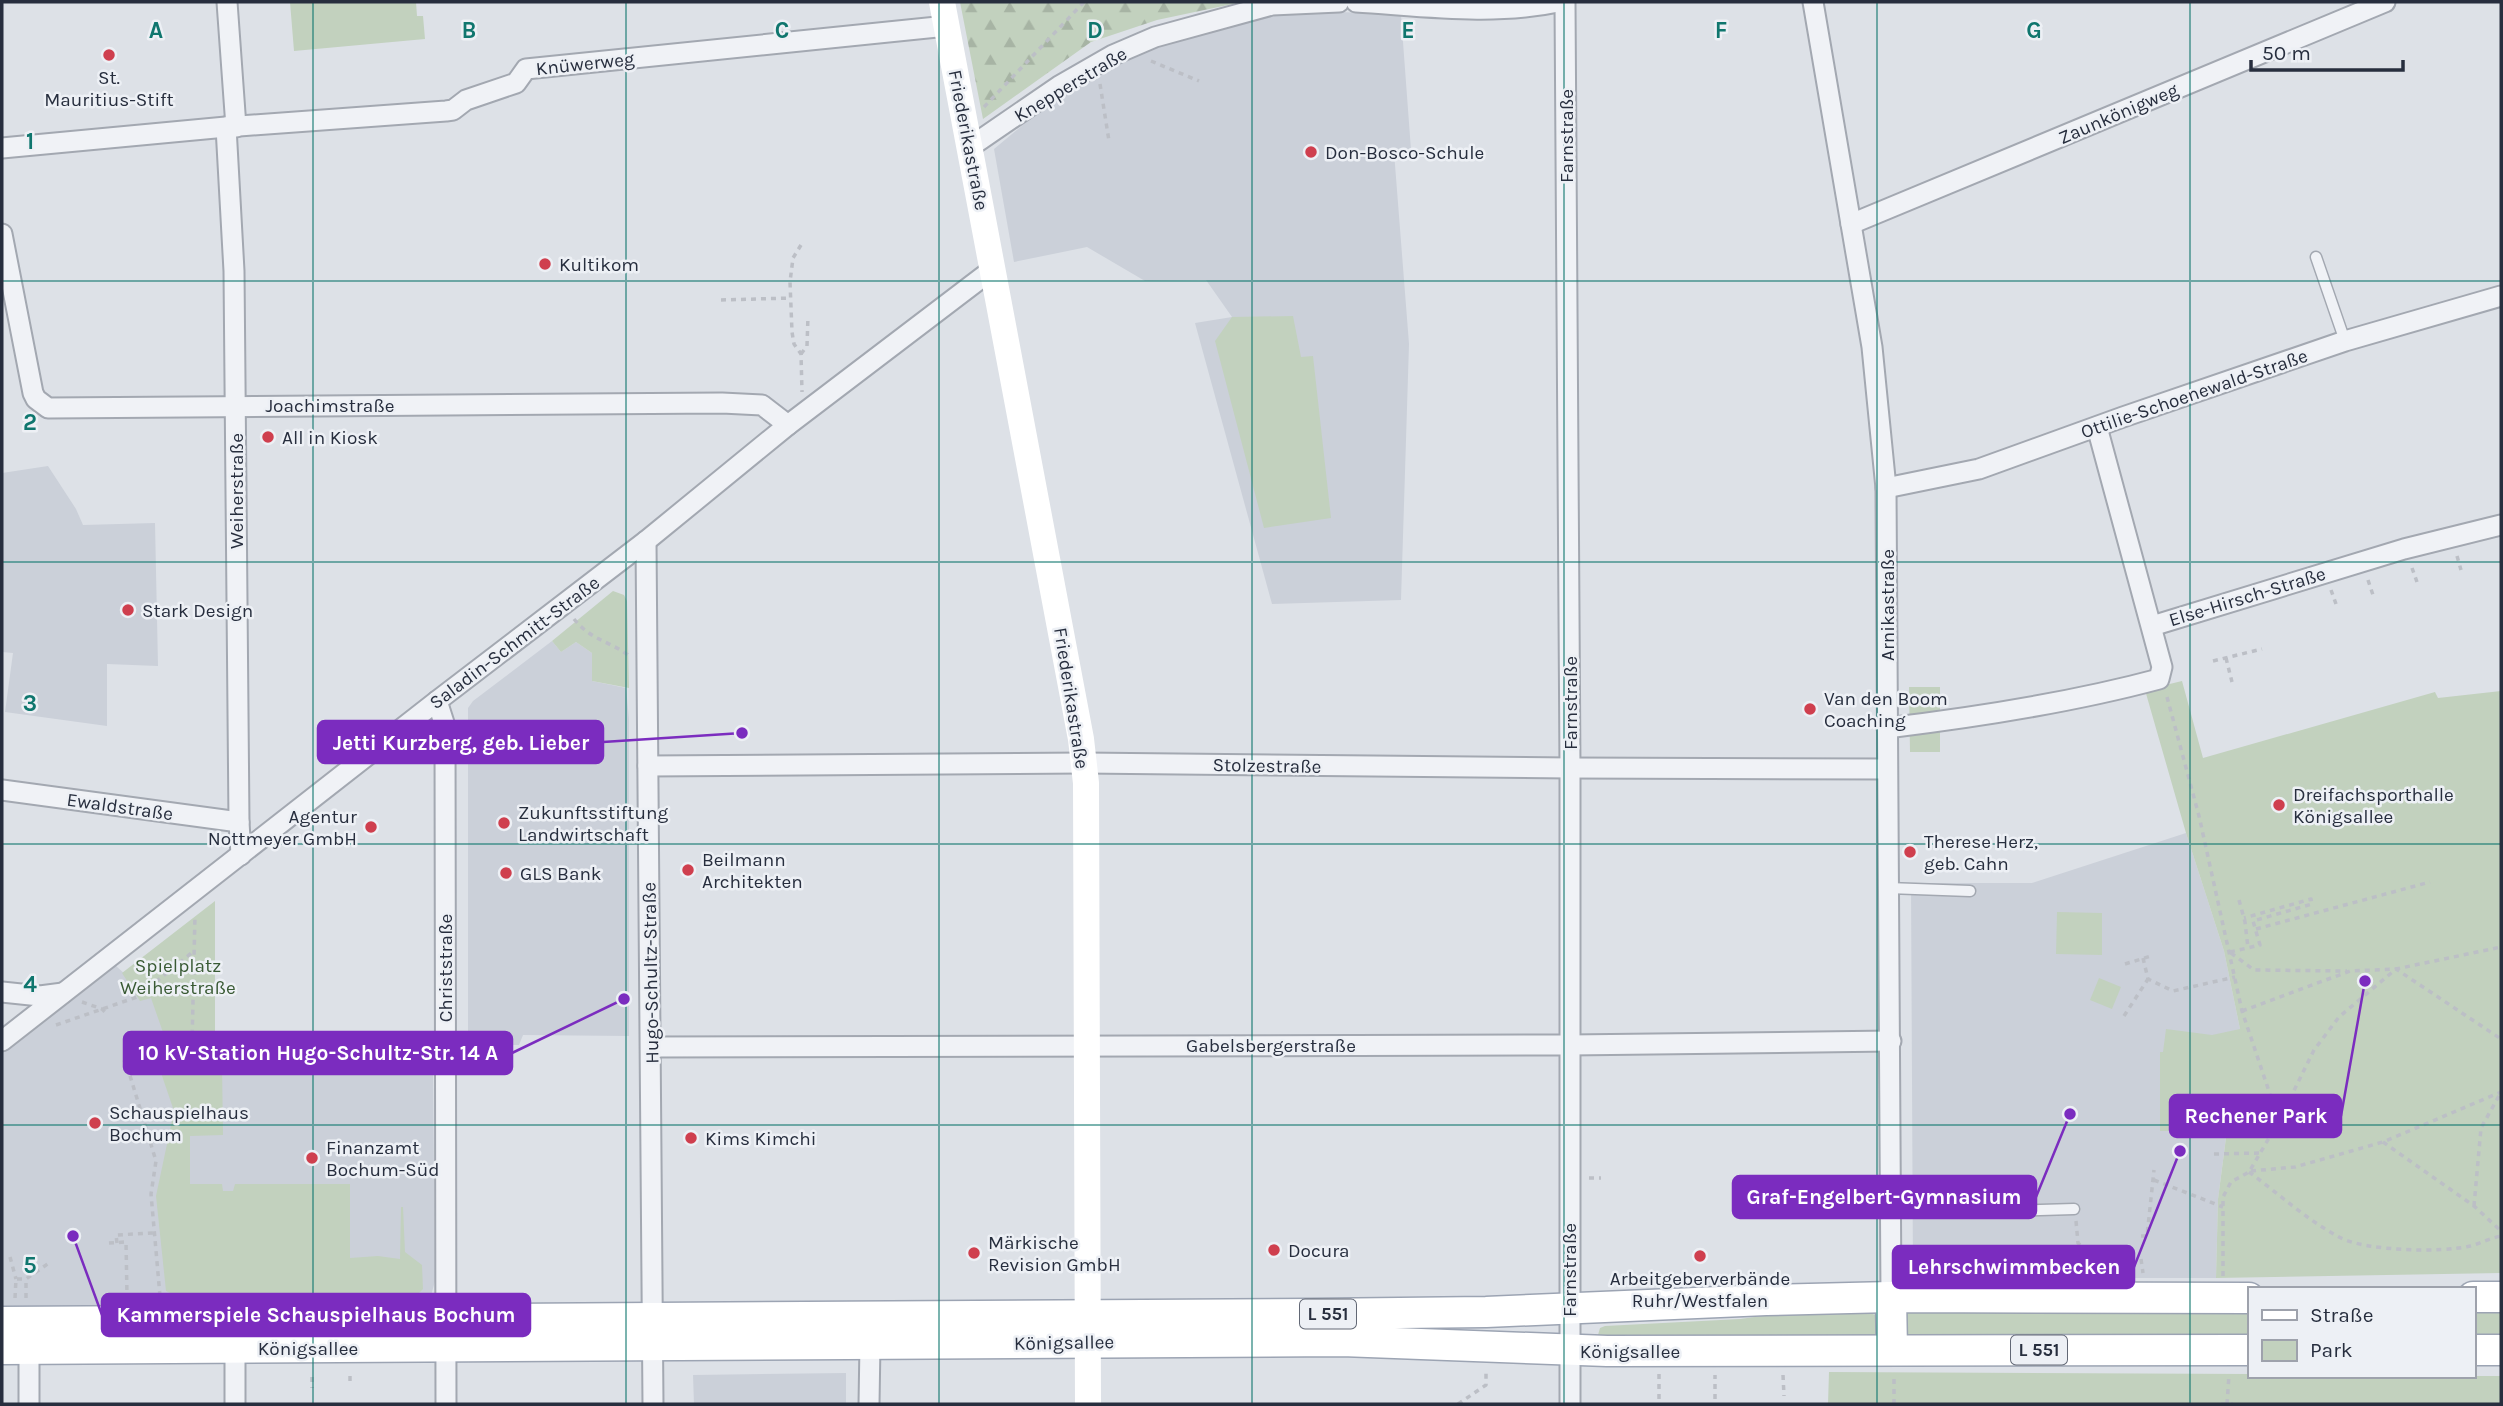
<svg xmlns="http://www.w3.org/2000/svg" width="2503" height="1406" viewBox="0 0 2503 1406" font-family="Karla,sans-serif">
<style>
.built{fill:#cbd0d9}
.green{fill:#c2d1be}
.forest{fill:url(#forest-firs)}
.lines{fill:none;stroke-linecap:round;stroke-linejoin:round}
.lane-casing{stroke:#a3a8b1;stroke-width:13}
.street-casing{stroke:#a3a8b1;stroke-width:23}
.primary-casing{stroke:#9ca4b3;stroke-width:33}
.path{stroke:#bcbfc6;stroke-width:3.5;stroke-dasharray:5 5;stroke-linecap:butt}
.lane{stroke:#f0f2f6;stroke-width:10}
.street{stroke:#f0f2f6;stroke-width:19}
.secondary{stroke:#fff;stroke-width:26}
.primary{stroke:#fff;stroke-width:30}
.grid{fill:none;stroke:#0f766e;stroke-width:2;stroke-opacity:0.55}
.poi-dot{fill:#cf3f4e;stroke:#edf0f5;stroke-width:2.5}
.labels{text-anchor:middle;stroke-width:5;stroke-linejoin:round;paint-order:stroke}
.shield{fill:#edf0f5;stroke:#626875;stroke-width:2}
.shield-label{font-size:18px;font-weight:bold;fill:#272e3e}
.street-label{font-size:19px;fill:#272e3e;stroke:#edf0f5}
.poi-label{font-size:19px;fill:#272e3e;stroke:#edf0f5;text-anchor:start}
.park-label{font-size:19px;fill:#395a34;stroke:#edf0f5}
.grid-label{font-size:23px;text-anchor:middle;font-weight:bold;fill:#0f766e;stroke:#edf0f5;stroke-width:5;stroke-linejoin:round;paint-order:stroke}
.leader{fill:none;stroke:#7b2cbf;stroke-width:2.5}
.callout-dot{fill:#7b2cbf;stroke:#edf0f5;stroke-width:2.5}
.callout{fill:#7b2cbf;stroke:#7b2cbf;stroke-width:2.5}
.callout-label{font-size:21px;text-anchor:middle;font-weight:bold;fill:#fff}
</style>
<defs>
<pattern id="forest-firs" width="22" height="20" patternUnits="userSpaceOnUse" patternTransform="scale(1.75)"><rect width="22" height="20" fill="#c2d1be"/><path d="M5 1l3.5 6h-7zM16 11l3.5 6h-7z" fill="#a7b4a4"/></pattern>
</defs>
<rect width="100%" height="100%" fill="#dde1e7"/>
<g class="built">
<path d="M1341,12L1401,15L1411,150L1394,152L1409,344L1401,600L1272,604L1195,323L1232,317L1206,280L1145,281L1087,247L1014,262L994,149L1036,114L1122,60L1168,41L1278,15Z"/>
<path d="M48,466L76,509L83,525L155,523L158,666L107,664V726L5,712L13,653L2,652V473Z"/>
<path d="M552,641L561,652L576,642L592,653V681L626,688L629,719V1036L523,1035L519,1045H468V708L473,701Z"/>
<path d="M2186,833L2224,951L2240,1029L2218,1199L2216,1278H1913L1911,883H2032Z"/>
<path d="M115,965L151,998L215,1047V1064H222L223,1069L433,1065L435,1281L429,1303L418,1311L2,1312V1027L26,1009L69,1003Z"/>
<path d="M846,1373V1404H694L693,1375Z"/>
</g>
<g class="green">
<path d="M290,2H416L417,16H423L425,39L294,51Z"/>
<path d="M1293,316L1301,357L1313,356L1331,518L1264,528L1215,341L1232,317Z"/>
<path d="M613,591L624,595L627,601L629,688L592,681V653L576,642L561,652L552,641Z"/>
<path d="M2182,681L2203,758L2435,692L2438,698L2501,691V1273L2216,1278L2218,1199L2227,1130L2160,1131V1052H2163L2166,1029L2212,1035L2240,1029L2224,951L2186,833L2145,690Z"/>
<path d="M1909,687H1940V752H1910Z"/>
<path d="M215,901V1063L222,1064L223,1135L190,1136V1184H222L223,1191H233L235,1184H350V1258L378,1256L400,1259L401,1207H403L405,1252L422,1265L423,1289L419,1293H170L166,1291L156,1196L174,1111L159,1067L173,1061L151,998L140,1001L122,973Z"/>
<path d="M2057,912L2102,913V955L2056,954Z"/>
<path d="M2099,978L2121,987L2112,1009L2090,1000Z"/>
<path d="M2249,1309V1339L1908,1337L1902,1331L1903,1317L1908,1311Z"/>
<path d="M2473,1309H2501V1338L2473,1339Z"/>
<path d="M1799,1311L1869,1313L1876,1315L1881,1327L1876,1338L1599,1337L1598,1335L1600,1328L1605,1326L1740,1319Z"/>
<path d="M1829,1372L2249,1374V1376H2501V1404H1828Z"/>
</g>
<path class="forest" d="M960,2H1242L1157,20L1091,42L983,119Z"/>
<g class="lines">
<g class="lane-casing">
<g id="lane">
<path d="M2316,257L2345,341"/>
<path d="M1888,888L1970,891"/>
<path d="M1891,1209L1954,1208L1978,1212L2074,1209"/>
</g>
</g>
<g class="street-casing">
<g id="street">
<path d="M227,2L236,127"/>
<path d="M1356,2C1422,6 1493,16 1558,2"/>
<path d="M1565,2L1570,768V1404"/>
<path d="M1813,2L1872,347L1886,488L1891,1297"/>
<path d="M226,127L234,271L239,822L241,855"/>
<path d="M970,147L1059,86L1113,55L1155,37L1272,5L1339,2"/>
<path d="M2,148L226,127L446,111L453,110L466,100L516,83L526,69L947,26"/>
<path d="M1851,224L2385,2"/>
<path d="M2,234L33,393L36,399L48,408L722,403L762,405L788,425"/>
<path d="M1886,488L1979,469L2123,417L2345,341L2501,296"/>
<path d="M646,541L653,1404"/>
<path d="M2152,626L2404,549L2501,525"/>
<path d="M437,701L445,726L446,1404"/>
<path d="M1887,728C1978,717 2070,703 2159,679L2162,667L2097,427"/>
<path d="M648,766L1084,763L1570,768L1887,769"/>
<path d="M2,790L239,822"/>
<path d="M2,992L40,996L63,993"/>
<path d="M2,1041L437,701L646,541L788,425L993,269"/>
<path d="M651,1047L1569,1045L1891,1041"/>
<path d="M29,1348V1404"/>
<path d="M235,1404V1348"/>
<path d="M869,1404L870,1344"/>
</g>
</g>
<g class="primary-casing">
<g id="primary">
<path d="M1891,1297L1892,1350"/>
<path d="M2473,1297H2501"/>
<path d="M2,1322L1313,1314L1486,1312L1766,1300L1891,1297L2249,1298"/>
<path d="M2,1349L1342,1341L1607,1351L2249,1350"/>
<path d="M2473,1350H2501"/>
</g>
</g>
<g class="path">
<path d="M1151,61L1199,81"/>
<path d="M1100,84L1109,141"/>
<path d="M984,107L1084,2"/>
<path d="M801,245L793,258L790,282L792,332L794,344L801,354L802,392"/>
<path d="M721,300L791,298"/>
<path d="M801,354L807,346L808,316"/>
<path d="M2457,556L2461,570"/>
<path d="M2412,568L2417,582"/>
<path d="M2368,580L2373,595"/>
<path d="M2331,590L2336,604"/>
<path d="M574,619C591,640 607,640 628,655"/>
<path d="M2226,658L2232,682"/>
<path d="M2213,661L2262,649"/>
<path d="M2167,697L2199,816L2242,1011L2279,1121"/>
<path d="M2239,900L2245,922L2248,948"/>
<path d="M2256,929L2430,882"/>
<path d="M2230,952L2260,945L2253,921L2312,904L2311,899L2244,918"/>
<path d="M2231,953L2254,970L2347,971"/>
<path d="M2143,958L2148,979L2173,991L2235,977"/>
<path d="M2125,964L2151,956"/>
<path d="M82,1002L102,1009L108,1015"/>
<path d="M2242,1011L2350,971L2396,969L2501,1039"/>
<path d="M2124,1016L2148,979"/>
<path d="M56,1025L137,997L194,951"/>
<path d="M124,1060L128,1069"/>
<path d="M2383,1142L2474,1206L2501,1231"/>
<path d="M2214,1154L2260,1153"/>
<path d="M2251,1171L2295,1167L2383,1142L2501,1092"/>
<path d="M2249,1172C2279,1194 2308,1221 2341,1238C2367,1251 2442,1253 2470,1246C2481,1243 2491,1238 2501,1236"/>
<path d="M1589,1178H1601"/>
<path d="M2154,1180L2223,1207"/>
<path d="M1953,1193L1954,1181"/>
<path d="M2474,1206L2481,1128L2500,1094"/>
<path d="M2076,1221L2078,1243L2096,1259V1272"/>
<path d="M2141,1236H2147L2154,1170"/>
<path d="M109,1243L126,1242L127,1296"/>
<path d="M117,1243L116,1235L154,1233"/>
<path d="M10,1257L16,1279"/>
<path d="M2141,1259L2143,1273"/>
<path d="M30,1261V1269L34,1274"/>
<path d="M2223,1276V1197L2231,1182L2249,1172L2279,1121L2314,1050L2339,1017L2396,969L2501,947"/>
<path d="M160,1296L151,1194L156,1161L128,1069L192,1044L195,915"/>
<path d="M15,1298L16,1279H26"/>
<path d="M26,1298V1279L49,1263"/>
<path d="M1659,1374V1399"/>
<path d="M1783,1375L1784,1396"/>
<path d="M350,1376V1385"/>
<path d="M312,1377V1388"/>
<path d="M1715,1399V1375"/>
<path d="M1458,1404L1486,1385V1369"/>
<path d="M1894,1404V1375"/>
<path d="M2221,1404H2233"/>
<path d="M2227,1404L2229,1375"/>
</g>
<use href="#lane" class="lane"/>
<use href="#street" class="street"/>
<path class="secondary" d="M942,2L1081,739L1086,783L1088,1404"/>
<use href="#primary" class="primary"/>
</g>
<path class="grid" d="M313,2V1404M626,2V1404M939,2V1404M1252,2V1404M1564,2V1404M1877,2V1404M2190,2V1404M2,281H2501M2,562H2501M2,844H2501M2,1125H2501"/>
<g class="poi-dot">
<circle cx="109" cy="55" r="7"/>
<circle cx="1311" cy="152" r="7"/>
<circle cx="545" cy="264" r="7"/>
<circle cx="268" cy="437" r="7"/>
<circle cx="128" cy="610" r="7"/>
<circle cx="1810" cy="709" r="7"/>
<circle cx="2279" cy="805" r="7"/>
<circle cx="504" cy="823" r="7"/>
<circle cx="371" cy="827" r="7"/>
<circle cx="1910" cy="852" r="7"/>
<circle cx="688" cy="870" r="7"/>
<circle cx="506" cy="873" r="7"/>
<circle cx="95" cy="1123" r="7"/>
<circle cx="691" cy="1138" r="7"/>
<circle cx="312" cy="1158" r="7"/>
<circle cx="1274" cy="1250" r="7"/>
<circle cx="974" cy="1253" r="7"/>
<circle cx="1700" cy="1256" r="7"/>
</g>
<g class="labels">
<g class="shield">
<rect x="1300" y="1299.5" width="56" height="29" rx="5"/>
<rect x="2011" y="1335.5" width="56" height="29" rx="5"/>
</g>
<g class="shield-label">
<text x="1328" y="1320">L 551</text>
<text x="2039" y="1356">L 551</text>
</g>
<g class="street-label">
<text transform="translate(585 63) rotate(-6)" y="7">Knüwerweg</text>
<text transform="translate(1070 84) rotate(-31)" y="7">Knepperstraße</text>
<text transform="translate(2118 113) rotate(-23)" y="7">Zaunkönigweg</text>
<text transform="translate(1566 136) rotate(-90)" y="7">Farnstraße</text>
<text transform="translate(969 140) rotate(79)" y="7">Friederikastraße</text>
<text transform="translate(2194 393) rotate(-19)" y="7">Ottilie-Schoenewald-Straße</text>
<text x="330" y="412">Joachimstraße</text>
<text transform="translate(236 491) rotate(-90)" y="7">Weiherstraße</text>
<text transform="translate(2247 596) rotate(-17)" y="7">Else-Hirsch-Straße</text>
<text transform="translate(1887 605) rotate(-90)" y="7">Arnikastraße</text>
<text transform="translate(514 642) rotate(-37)" y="7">Saladin-Schmitt-Straße</text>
<text transform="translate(1072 698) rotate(81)" y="7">Friederikastraße</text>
<text transform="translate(1570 703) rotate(-90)" y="7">Farnstraße</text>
<text transform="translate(1267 765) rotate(1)" y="7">Stolzestraße</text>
<text transform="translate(120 806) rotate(8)" y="7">Ewaldstraße</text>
<text transform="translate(445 968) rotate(-90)" y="7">Christstraße</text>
<text transform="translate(650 973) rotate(-91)" y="7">Hugo-Schultz-Straße</text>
<text x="1271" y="1052">Gabelsbergerstraße</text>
<text transform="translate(1569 1270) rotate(-90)" y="7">Farnstraße</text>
<text transform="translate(1064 1342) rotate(-1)" y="7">Königsallee</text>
<text x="308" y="1355">Königsallee</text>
<text x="1630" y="1358">Königsallee</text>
</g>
<g class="poi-label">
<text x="109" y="84" text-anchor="middle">St.<tspan x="109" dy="22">Mauritius-Stift</tspan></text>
<text x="1325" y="159">Don-Bosco-Schule</text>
<text x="559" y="271">Kultikom</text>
<text x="282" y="444">All in Kiosk</text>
<text x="142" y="617">Stark Design</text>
<text x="1824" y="705">Van den Boom<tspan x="1824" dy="22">Coaching</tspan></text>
<text x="2293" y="801">Dreifachsporthalle<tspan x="2293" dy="22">Königsallee</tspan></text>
<text x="518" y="819">Zukunftsstiftung<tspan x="518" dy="22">Landwirtschaft</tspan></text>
<text x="357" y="823" text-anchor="end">Agentur<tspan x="357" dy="22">Nottmeyer GmbH</tspan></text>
<text x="1924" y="848">Therese Herz,<tspan x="1924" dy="22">geb. Cahn</tspan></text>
<text x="702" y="866">Beilmann<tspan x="702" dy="22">Architekten</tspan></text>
<text x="520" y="880">GLS Bank</text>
<text x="109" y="1119">Schauspielhaus<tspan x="109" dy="22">Bochum</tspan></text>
<text x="705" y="1145">Kims Kimchi</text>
<text x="326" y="1154">Finanzamt<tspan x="326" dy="22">Bochum-Süd</tspan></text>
<text x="988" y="1249">Märkische<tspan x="988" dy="22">Revision GmbH</tspan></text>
<text x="1288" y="1257">Docura</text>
<text x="1700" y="1285" text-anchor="middle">Arbeitgeberverbände<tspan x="1700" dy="22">Ruhr/Westfalen</tspan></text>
</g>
<g class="park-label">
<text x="178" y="972">Spielplatz<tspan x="178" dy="22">Weiherstraße</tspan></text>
</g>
</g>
<g class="grid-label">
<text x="156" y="38">A</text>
<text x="469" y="38">B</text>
<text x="782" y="38">C</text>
<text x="1095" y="38">D</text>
<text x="1408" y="38">E</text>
<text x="1721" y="38">F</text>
<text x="2034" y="38">G</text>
<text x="30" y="149">1</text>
<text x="30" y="430">2</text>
<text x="30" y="711">3</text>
<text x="30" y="992">4</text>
<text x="30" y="1273">5</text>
</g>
<path class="leader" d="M742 733L603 742M624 999L512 1053M2365 981L2341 1116M2070 1114L2036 1197M2180 1151L2134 1267M73 1236L102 1315"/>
<g class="callout-dot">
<circle cx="742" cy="733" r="7"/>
<circle cx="624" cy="999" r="7"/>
<circle cx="2365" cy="981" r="7"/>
<circle cx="2070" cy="1114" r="7"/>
<circle cx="2180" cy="1151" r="7"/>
<circle cx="73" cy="1236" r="7"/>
</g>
<g class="callout">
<rect x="318" y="721" width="285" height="42" rx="7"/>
<rect x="124" y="1032" width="388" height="42" rx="7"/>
<rect x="2170" y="1095" width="171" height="42" rx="7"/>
<rect x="1733" y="1176" width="303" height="42" rx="7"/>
<rect x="1893" y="1246" width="241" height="42" rx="7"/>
<rect x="102" y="1294" width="428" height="42" rx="7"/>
</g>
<g class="callout-label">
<text x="461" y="750">Jetti Kurzberg, geb. Lieber</text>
<text x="318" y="1060">10 kV-Station Hugo-Schultz-Str. 14 A</text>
<text x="2256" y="1123">Rechener Park</text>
<text x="1884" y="1204">Graf-Engelbert-Gymnasium</text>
<text x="2014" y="1274">Lehrschwimmbecken</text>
<text x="316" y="1322">Kammerspiele Schauspielhaus Bochum</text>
</g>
<rect width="2503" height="1406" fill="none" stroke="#272e3e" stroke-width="7"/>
<rect x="2248" y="1287" width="228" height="91" fill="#edf0f5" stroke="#9ea2ac" stroke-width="2"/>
<rect x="2262" y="1310" width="35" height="10" fill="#ffffff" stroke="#9ea2ac" stroke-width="2"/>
<text x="2310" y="1322" font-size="21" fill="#272e3e">Straße</text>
<rect x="2262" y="1340" width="35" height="21" fill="#c2d1be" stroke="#9ea2ac" stroke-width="2"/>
<text x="2310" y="1357" font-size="21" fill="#272e3e">Park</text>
<path d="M2251 60v10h152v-10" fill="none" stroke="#272e3e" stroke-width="3.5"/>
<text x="2262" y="60" font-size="21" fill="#272e3e" stroke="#edf0f5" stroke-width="5" paint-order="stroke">50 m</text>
</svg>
